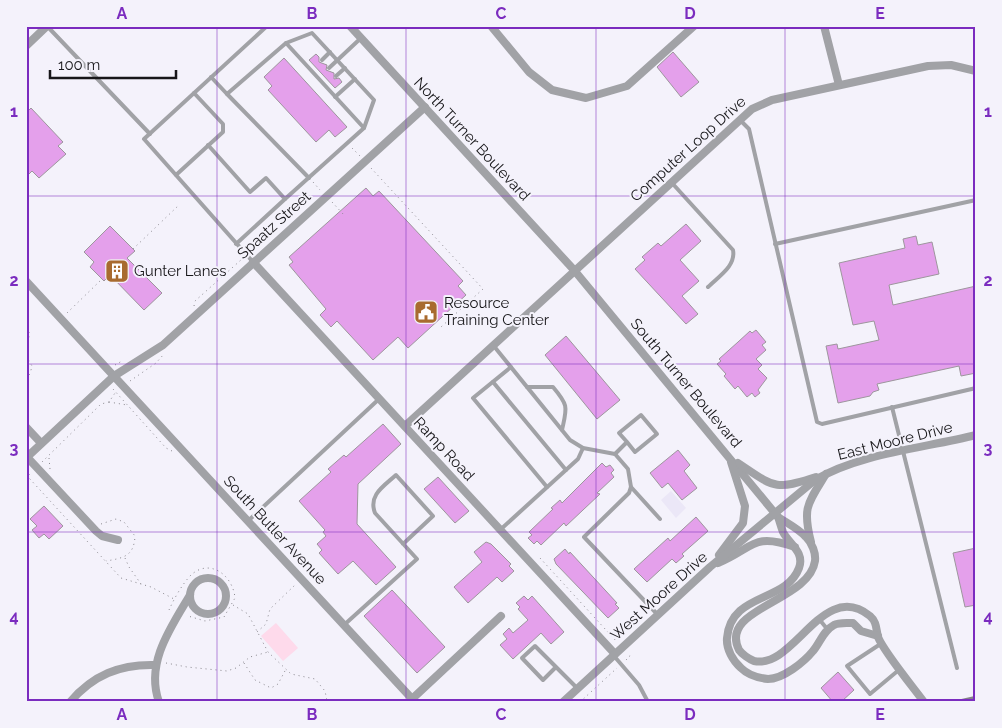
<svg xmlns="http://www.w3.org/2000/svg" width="1002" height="728" viewBox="0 0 1002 728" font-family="Raleway,sans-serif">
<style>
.built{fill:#ebe7f7}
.green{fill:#fedaeb}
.building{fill:#e4a0eb;stroke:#9d969d}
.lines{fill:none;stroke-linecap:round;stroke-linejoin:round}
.path{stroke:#89878d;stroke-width:1;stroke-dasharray:1 4;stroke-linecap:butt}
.lane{stroke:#a1a2a6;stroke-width:4}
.street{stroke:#a1a2a6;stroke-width:8}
.rail{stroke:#848288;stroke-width:2.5}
.grid{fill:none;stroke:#7b2cbf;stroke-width:1;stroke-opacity:0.55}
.labels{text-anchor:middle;stroke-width:4;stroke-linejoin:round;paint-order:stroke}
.street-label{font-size:15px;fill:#171619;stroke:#f4f2fb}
.poi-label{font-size:15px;fill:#171619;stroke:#f4f2fb;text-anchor:start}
.neatline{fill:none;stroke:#7b2cbf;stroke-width:2}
.grid-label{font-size:16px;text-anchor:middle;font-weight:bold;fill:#7b2cbf}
</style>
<rect width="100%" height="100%" fill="#f4f2fb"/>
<path class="built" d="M671,491L686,508L676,518L661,500Z"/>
<path class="green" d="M276,623L298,648L283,661L261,636Z"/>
<g class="building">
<path d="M673,52L699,82L681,97L657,67Z"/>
<path d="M316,54L319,57V62L327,65L326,70L334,73V79L339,78L342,82L335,88L309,60Z"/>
<path d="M284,58L347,127L335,137L329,130L316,142L268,90L272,86L264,77Z"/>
<path d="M31,108L63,142L58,146L66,154L39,178L32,171L26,177V113Z"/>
<path d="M366,188L373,196L379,191L463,281L458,286L466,295L408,348L398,337L373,360L337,321L331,327L320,315L326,309L289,265L293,262L289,257Z"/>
<path d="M686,224L701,241L680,260L699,281L682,296L698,314L686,324L635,269L645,260L642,257L658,243L661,246Z"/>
<path d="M110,226L135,251L127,258L162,293L144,310L110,275L104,281L90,267L94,262L84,252Z"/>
<path d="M916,236L918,245L932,242L939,274L889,285L893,305L976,286V373L961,376L959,366L877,384L879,390L873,392L870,396L838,403L826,346L837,344L838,349L879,340L874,321L853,325L839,263L905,248L903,239Z"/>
<path d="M756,330L766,342L762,345L766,350L756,359L762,365L758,369L767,378L758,390L760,393L755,397L752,393L747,397L738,386L735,389L724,376L726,374L717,364L721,361L719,359L738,342L750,331L752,333Z"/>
<path d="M566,336L620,400L597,419L545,355Z"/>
<path d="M383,424L401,444L358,484L357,524L396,567L376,585L353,561L338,574L319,553L322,550L317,544L326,536L323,532L325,530L299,501L331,472L328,469L344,455L346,457Z"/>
<path d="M678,450L690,465L684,471L697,488L682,500L668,483L662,488L650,473Z"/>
<path d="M602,463L606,467L610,465L614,470L611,473L614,477L597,493L600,494L566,526L564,523L541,545L537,541L534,544L528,538L532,535L529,532L553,509L551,508L560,500L562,503Z"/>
<path d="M438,477L469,511L455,523L424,489Z"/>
<path d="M44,506L63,526L49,539L44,534L39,538L32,530L37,526L30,519Z"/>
<path d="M696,517L708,531L682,554L684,556L676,563L672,559L647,582L634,569L668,538L670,541Z"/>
<path d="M486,542L491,544L511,564L509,566L514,571L502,582L497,577L468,603L454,587L482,562L474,552Z"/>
<path d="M976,548V605L965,607L953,553Z"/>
<path d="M565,549L569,554L570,552L617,603L615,604L619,608L608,618L556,564L554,559Z"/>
<path d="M392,590L445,647L417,673L364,616Z"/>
<path d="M524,596L528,600L532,596L564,632L551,644L541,633L513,659L500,645L507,639L503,634L509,628L513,633L528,620L518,609L520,607L516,603Z"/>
<path d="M838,672L854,690L841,702H833L821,688Z"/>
</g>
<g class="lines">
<g class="path">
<path d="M352,148L360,156"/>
<path d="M371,168L483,289L441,327"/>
<path d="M313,182L320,190"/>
<path d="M332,202L344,215"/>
<path d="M133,249L179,205"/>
<path d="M194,306L195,301L242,259"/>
<path d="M67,313L102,279"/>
<path d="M26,328L30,334L26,345"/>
<path d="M26,356L32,366L30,374L26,378"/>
<path d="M115,365L122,361"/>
<path d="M130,381L156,363L164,354"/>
<path d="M113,389L166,448L172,451"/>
<path d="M109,402L127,405"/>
<path d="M26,416L29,420"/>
<path d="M49,458L50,469"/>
<path d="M42,462L101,404L109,402L115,393"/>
<path d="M29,474V478L121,578L151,587L174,599"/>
<path d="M101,524L116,519L124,522L135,536C134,556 124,558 106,561"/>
<path d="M125,558L129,567L141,584"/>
<path d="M540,558L617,642"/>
<path d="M233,605L248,614L268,652L291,674L315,679L325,691L327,701"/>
<path d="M169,610C174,599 181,586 190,576C209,557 233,575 235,598L224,617L205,621L188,616"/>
<path d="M257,632L266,624L270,609L295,585"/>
<path d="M626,660L630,656L629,654"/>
<path d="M166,663L187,667L227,671L236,668L250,657L268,652"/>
<path d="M244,663L255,680L271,688L278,684L286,669"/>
<path d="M325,702H339"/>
<path d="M580,702L617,668"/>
</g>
<g class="lane">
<path d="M47,26L150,134"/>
<path d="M286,43L364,128"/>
<path d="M322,60L330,52"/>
<path d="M329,68L361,38"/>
<path d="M336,76L345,68"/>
<path d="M211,77L227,94L286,43L312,33L374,100L364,128L285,199"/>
<path d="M227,94L309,178"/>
<path d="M335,97L355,79"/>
<path d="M740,120L749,129L817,422L822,424L976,388"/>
<path d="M208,145L250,192L266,178L285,199L236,244"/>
<path d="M176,175L223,132V124L194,93"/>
<path d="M672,183L733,250C736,266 719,276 708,287"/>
<path d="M775,244L976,200"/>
<path d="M253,262L144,139L267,26"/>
<path d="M493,345L570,440L583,448L615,454L628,469L631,487L629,493L584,537L658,615"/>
<path d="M511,367L473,398L547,487"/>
<path d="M493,382L566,470"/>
<path d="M527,387H553C569,406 567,407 562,430"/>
<path d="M892,407L957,668"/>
<path d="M615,454L627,442L635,452L657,434L641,415L619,433L627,442"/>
<path d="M631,487L660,519"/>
<path d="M248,521L379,399"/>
<path d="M500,530L578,459L583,448"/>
<path d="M819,619L828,630"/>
<path d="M344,625L417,559L375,513C368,495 384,486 396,475L433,516L403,544"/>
<path d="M882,643L847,666L870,694L900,669"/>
<path d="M614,656L639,685L648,702"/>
<path d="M556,667L543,680L522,658L535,646L578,689"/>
</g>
<g class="street">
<path d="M350,26L574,270L778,517C787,523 799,529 806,537C812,543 816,553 815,561C809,602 718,608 739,650C742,654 749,659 754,661C794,670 823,578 870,616C877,622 876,629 878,637C884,652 913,687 924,702"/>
<path d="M491,26L529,72L552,90L586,98L627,86L694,26"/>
<path d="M824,26L839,85"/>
<path d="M26,46L47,26"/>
<path d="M253,262L615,654"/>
<path d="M26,281L415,702"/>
<path d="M405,426L752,109L772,100L928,66L951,65L976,71"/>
<path d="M26,427L41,443"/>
<path d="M27,457L96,531L102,536L118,540"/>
<path d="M26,458L114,376L163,345L425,107"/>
<path d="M738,463C774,487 774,491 816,477"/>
<path d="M778,517C780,522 781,527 783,532C789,544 805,552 799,568C786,603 731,592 727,638C726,649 733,661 741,668C748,675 758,678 768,679C783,679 804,662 813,651C820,643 823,631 834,625C839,622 847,623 853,623L861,631L878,636"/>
<path d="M811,542C802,507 808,503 826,474"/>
<path d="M719,555L743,523L745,506L731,462"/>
<path d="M718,563C754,548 752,532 795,547"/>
<circle cx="208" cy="596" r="18"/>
<path d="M412,699L501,616"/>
<path d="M70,702C93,675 120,664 155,665"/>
<path d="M159,702C145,663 171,627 190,595"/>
<path d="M563,702L710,567L815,480C860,453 925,448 976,435"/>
</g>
<path class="rail" d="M954,702L976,697"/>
</g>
<path class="grid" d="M217,26V702M406,26V702M596,26V702M785,26V702M26,196H976M26,364H976M26,532H976"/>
<defs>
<g id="building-square" transform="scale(1.25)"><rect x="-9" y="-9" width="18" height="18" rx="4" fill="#a86b2f" stroke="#f4f2fb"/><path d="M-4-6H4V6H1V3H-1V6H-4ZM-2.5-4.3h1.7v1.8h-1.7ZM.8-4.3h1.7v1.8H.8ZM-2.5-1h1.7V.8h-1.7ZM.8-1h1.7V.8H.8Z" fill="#fff"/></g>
<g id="civic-square" transform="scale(1.25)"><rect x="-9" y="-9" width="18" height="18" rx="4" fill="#a86b2f" stroke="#f4f2fb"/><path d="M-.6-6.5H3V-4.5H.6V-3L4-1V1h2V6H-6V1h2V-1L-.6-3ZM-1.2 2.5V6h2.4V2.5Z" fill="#fff"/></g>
</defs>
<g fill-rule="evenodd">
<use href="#building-square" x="117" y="271"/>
<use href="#civic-square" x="426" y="312"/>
</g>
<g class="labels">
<g class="street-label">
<text transform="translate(472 139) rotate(47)" y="5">North Turner Boulevard</text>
<text transform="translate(688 149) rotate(-42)" y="5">Computer Loop Drive</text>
<text transform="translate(274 225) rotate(-42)" y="5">Spaatz Street</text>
<text transform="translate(686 383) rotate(50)" y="5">South Turner Boulevard</text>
<text transform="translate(895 441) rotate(-14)" y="5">East Moore Drive</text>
<text transform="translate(444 449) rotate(47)" y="5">Ramp Road</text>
<text transform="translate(275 530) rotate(47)" y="5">South Butler Avenue</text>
<text transform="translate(659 596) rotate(-42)" y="5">West Moore Drive</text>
</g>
<g class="poi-label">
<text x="134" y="276">Gunter Lanes</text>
<text x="444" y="308">Resource<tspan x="444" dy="17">Training Center</tspan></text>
</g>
</g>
<rect width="1002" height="728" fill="none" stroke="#f4f2fb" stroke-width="55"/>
<path d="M50 70v8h126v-8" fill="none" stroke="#171619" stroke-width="2.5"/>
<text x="58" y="70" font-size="15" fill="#171619" stroke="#f4f2fb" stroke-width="4" paint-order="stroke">100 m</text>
<rect x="28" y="28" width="946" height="672" class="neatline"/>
<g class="grid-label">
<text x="122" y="19">A</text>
<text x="312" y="19">B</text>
<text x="501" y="19">C</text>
<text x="690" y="19">D</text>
<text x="880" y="19">E</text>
<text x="14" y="117">1</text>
<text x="988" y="117">1</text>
<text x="14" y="286">2</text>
<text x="988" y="286">2</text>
<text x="14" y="454">3</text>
<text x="988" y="454">3</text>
<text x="14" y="622">4</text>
<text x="988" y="622">4</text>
<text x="122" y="720">A</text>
<text x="312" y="720">B</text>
<text x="501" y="720">C</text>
<text x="690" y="720">D</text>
<text x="880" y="720">E</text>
</g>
</svg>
